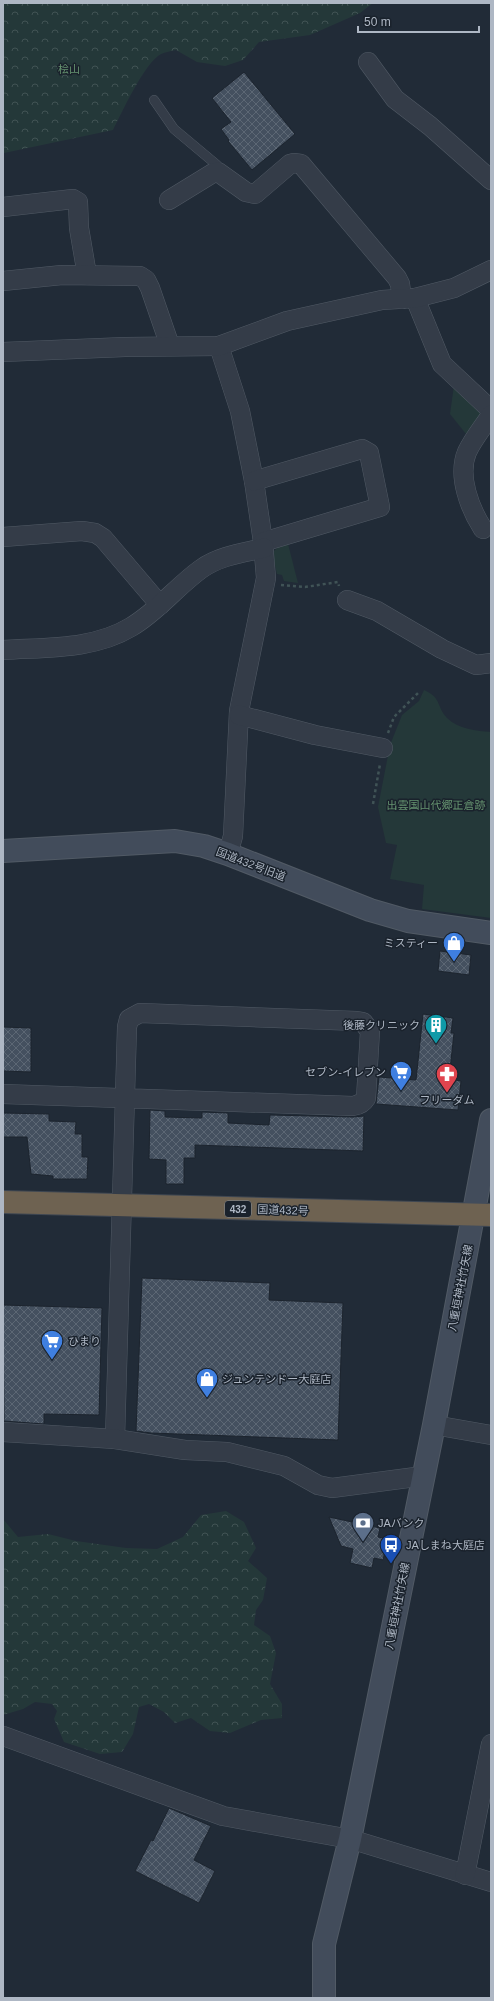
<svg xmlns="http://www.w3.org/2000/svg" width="494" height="2001" viewBox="0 0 494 2001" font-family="Arial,'Noto Sans JP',sans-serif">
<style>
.forest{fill:url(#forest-crowns)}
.park{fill:#243839}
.building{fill:url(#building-cross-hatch);stroke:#1c242e}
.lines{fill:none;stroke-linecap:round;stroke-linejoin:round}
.lane-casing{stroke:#515a65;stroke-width:10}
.street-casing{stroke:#515a65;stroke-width:20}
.secondary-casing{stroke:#515a65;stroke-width:24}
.highway-casing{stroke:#3f4752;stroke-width:24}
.path{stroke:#405356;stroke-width:2.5;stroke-dasharray:3 3;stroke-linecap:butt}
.lane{stroke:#343c48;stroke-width:9}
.street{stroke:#343c48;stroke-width:19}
.secondary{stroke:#424c5b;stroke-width:22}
.highway{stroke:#6e6251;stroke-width:22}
.labels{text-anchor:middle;stroke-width:3;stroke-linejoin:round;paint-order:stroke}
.shield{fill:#1a222c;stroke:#828a96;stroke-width:1}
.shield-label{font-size:10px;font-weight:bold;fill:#aeb7c4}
.park-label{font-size:11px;fill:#669470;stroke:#1a222c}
.street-label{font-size:11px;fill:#aeb7c4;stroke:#1a222c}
.poi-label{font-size:11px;fill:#aeb7c4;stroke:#1a222c;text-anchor:start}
</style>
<defs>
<pattern id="forest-crowns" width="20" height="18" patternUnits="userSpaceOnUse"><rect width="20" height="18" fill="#243839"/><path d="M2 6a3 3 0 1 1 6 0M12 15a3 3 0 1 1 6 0" fill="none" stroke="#415354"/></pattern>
<pattern id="building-cross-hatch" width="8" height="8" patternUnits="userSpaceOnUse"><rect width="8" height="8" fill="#44505f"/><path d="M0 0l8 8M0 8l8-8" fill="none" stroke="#5c6774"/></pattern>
</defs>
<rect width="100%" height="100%" fill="#212b37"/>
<g class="forest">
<path d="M3,3H373L360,13L310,35L259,42L243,60L225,66L197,62L176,50C171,51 165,52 161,54C145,62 121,114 113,130L4,153H3Z"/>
<path d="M226,1511L244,1522L256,1548L248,1561L267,1578L263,1600L256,1610L254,1625L270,1636L276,1653L270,1684L282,1704V1718L261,1720L230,1733L210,1731L191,1718L175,1723L164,1712L149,1704L139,1707L133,1734L122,1752L100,1754L64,1742L54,1719L57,1711L52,1704L35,1702L23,1709L3,1715V1519L18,1537L48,1534L76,1541L126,1548L157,1549L183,1537L201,1515Z"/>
</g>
<g class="park">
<path d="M454,385L481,410V419L466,434L450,414Z"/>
<path d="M288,544L298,583L284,581L282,575L277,574L272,553L279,546Z"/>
<path d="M424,690C442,698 436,706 447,718C458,729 477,731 491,732V918L422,909L424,885L390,879L397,845L386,843L378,807L390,745L402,715L419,701Z"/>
</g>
<g class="building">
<path d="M244,72L295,134L252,170L228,141L229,140L221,129L231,122L212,98Z"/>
<path d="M440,951L471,955L469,975L438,971Z"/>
<path d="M423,1014L453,1018L451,1033H454L449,1079L461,1081L458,1110L376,1104L379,1077L416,1080Z"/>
<path d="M3,1027L31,1028V1072L3,1071Z"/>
<path d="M150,1110L165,1111V1117L202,1118V1112L228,1113V1123L269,1125L270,1115L353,1117L364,1116L363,1151L195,1145V1158H184V1184H166V1160L149,1159Z"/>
<path d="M3,1113L49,1114V1121L76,1122L75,1134H82V1157H88L87,1179H53V1176L31,1174L27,1137H3Z"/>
<path d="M142,1278L270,1283L269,1300L343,1303L338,1440L151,1433L136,1431Z"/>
<path d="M3,1305L102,1308L99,1415L44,1414V1424L4,1421Z"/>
<path d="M329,1517L380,1528L378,1537L388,1539L383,1560L374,1558L372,1568L350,1563L353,1549L341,1546Z"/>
<path d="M169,1808L211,1826L194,1860L215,1871L199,1903L135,1871L151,1840L153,1841Z"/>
</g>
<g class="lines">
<g class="lane-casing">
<path id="lane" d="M154,100L174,129L217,165L218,172"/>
</g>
<g class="street-casing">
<g id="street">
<path d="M368,62L395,99L430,126L491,180"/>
<path d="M169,200L213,173L218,172L246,192L255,194L290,164L294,163L301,164L397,278L400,284L402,299"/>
<path d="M3,207L73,199L78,202L79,228L87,275"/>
<path d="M3,281L62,275L140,276L146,280L150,288L170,346"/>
<path d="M415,298L442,364L491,410"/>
<path d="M219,346L240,411L254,481L263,542L266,578L239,711L233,836L228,854"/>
<path d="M3,352L125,347L219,346L287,321L382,300L415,298L454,288L491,270"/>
<path d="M254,481L362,449L369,453L380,507L263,542"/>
<path d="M483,529C470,509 457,476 467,452C473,439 483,427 491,415"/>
<path d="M3,537L82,531L95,533L103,538L160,605"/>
<path d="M347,600L377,611L442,649L476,665L491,663"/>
<path d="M3,650C45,647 93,650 131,627C157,612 176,587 201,569C219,556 242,553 264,548"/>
<path d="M239,715L315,735L383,748"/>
<path d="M3,1094L353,1106C359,1105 363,1103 366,1098L370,1031L363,1022L357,1021L140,1013L129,1019L127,1027L115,1439"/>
<path d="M434,1425L491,1435"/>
<path d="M3,1432L115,1439L185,1450L227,1452L284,1466L318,1485L332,1488L423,1476"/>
<path d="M3,1736L223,1816L350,1839L491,1882"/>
<path d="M465,1875L491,1744"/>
</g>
</g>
<g class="secondary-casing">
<g id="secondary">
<path d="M3,851L175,841L204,846L228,854L370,910L408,921L491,933"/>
<path d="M324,1998V1944L350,1839L434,1425L491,1120"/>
</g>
</g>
<g class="highway-casing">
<path id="highway" d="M3,1202L491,1215"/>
</g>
<g class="path">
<path d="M281,585L305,587L338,582L339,586"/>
<path d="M388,733L394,717L420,691"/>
<path d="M373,804L380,764"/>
</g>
<use href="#lane" class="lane"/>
<use href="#street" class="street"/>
<use href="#secondary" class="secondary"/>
<use href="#highway" class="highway"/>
</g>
<defs>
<g id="shop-pin" transform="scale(1.15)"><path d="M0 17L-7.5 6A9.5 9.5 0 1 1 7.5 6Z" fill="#3f7fe0" stroke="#1a222c"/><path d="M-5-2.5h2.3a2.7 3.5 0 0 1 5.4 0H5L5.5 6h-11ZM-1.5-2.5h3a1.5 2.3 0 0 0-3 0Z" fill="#fff"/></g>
<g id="building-pin" transform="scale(1.15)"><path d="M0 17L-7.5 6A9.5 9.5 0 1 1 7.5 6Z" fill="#0f9aa8" stroke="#1a222c"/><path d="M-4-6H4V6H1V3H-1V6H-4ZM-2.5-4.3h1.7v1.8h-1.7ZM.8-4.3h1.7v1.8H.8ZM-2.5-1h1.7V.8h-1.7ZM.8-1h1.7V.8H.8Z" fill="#fff"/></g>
<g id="supermarket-pin" transform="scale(1.15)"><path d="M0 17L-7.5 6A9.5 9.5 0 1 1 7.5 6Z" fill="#3f7fe0" stroke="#1a222c"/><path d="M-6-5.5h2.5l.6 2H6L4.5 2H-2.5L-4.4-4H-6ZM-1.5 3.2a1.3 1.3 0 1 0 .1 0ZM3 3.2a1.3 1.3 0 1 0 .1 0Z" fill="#fff"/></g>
<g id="pharmacy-pin" transform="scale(1.15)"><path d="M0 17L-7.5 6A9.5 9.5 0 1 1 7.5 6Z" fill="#e0444e" stroke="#1a222c"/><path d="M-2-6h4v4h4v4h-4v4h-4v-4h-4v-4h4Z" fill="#fff"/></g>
<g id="bank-pin" transform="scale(1.15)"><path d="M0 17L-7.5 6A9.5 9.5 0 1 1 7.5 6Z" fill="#5c6f8a" stroke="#1a222c"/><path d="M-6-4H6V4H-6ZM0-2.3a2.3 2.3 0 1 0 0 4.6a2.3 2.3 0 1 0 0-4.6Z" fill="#fff"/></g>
<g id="bus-pin" transform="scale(1.15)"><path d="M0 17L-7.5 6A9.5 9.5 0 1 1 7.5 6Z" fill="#1a4fb4" stroke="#1a222c"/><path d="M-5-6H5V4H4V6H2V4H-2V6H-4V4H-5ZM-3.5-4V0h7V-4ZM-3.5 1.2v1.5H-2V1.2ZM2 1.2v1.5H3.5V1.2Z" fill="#fff"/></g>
</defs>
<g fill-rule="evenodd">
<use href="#shop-pin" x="454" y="943"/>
<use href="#building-pin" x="436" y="1025"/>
<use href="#supermarket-pin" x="401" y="1072"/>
<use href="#pharmacy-pin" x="447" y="1074"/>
<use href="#supermarket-pin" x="52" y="1341"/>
<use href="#shop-pin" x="207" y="1379"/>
<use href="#bank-pin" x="363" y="1523"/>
<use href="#bus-pin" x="391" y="1545"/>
</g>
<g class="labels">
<rect class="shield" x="225" y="1201" width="26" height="16" rx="3"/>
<g class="shield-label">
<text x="238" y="1213">432</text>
</g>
<g class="park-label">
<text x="69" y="73">桧山</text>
<text x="436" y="809">出雲国山代郷正倉跡</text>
</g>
<g class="street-label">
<text transform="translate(251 864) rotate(21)" y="4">国道432号旧道</text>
<text transform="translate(283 1210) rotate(2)" y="4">国道432号</text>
<text transform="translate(460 1288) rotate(-79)" y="4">八重垣神社竹矢線</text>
<text transform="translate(397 1606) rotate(-79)" y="4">八重垣神社竹矢線</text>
</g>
<g class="poi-label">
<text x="438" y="947" text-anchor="end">ミスティー</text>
<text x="420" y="1029" text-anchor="end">後藤クリニック</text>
<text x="386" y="1076" text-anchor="end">セブン-イレブン</text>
<text x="447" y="1104" text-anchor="middle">フリーダム</text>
<text x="68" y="1345">ひまり</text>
<text x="222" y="1383">ジュンテンドー大庭店</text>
<text x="378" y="1527">JAバンク</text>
<text x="406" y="1549">JAしまね大庭店</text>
</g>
</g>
<rect width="494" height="2001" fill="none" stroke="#aeb7c4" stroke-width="8"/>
<path d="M358 26v6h121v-6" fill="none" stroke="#aeb7c4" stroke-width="2"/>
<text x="364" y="26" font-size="12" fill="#aeb7c4" stroke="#1a222c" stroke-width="3" paint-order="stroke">50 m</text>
</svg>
